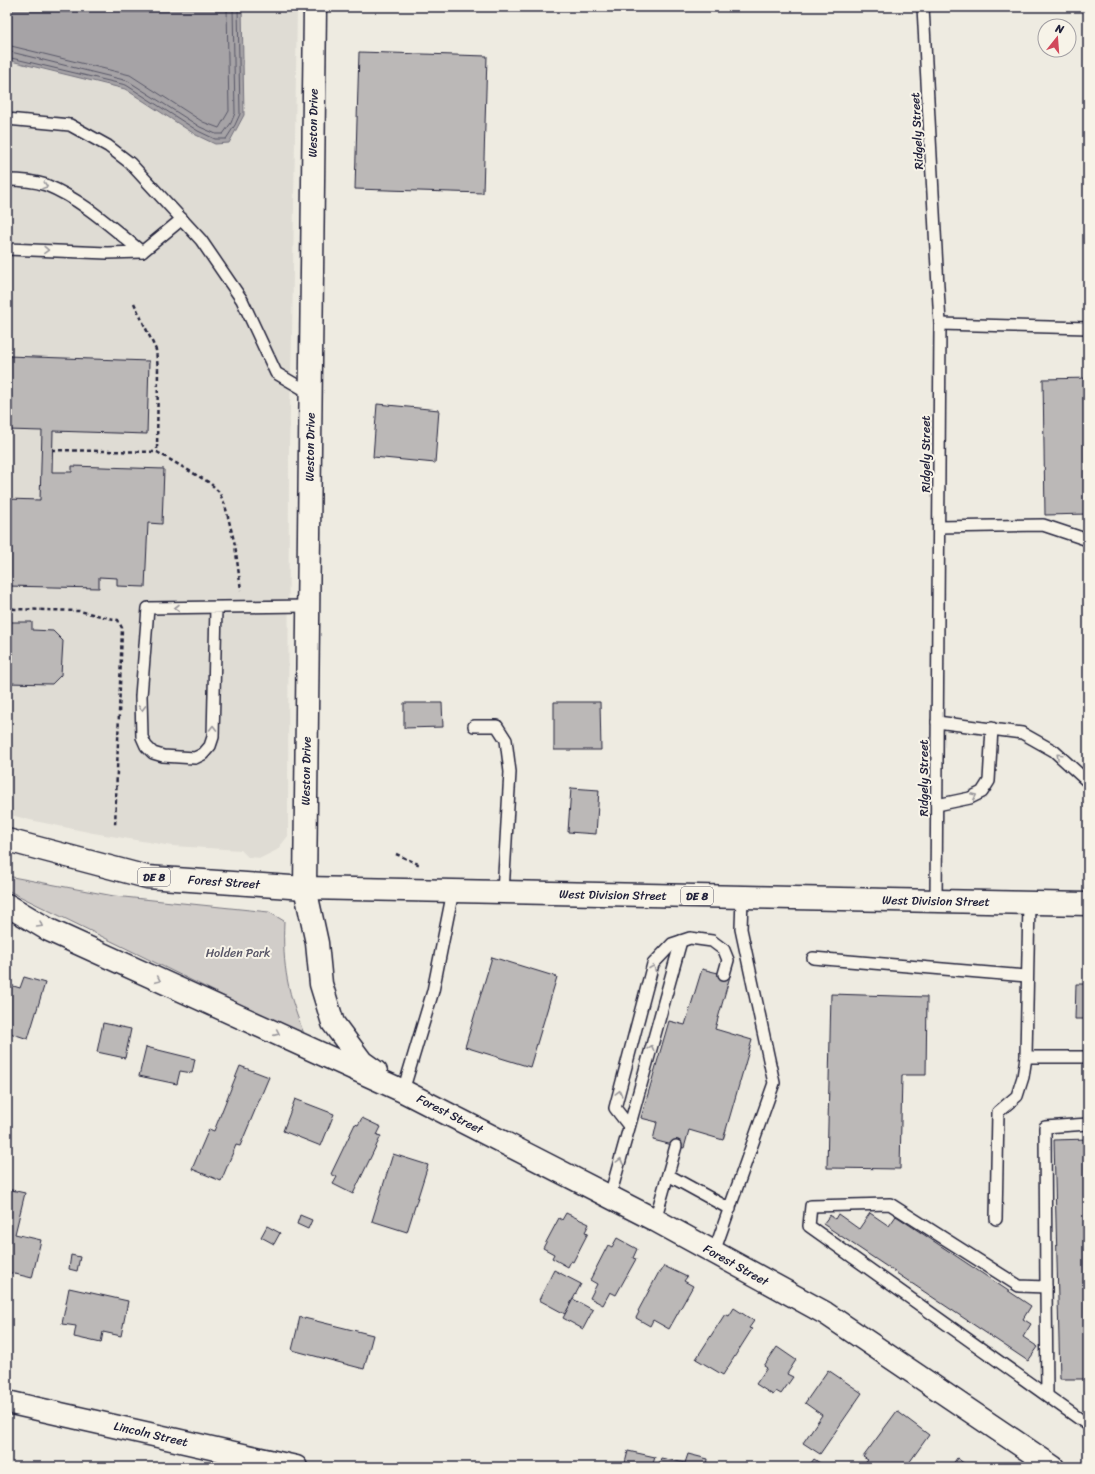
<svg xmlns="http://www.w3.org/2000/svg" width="1095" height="1474" viewBox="0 0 1095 1474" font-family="Sriracha,sans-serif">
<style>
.built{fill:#dfdcd4}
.green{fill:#d1cdc9;stroke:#7a7882}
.water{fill:#a6a3a6;stroke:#716f7b}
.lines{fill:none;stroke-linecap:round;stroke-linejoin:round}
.shore{stroke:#575666;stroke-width:1}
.building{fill:#bbb8b7;stroke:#22223b}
.service-casing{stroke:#22223b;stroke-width:14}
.minor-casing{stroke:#22223b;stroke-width:25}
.tertiary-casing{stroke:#22223b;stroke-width:25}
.trunk-casing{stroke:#22223b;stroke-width:25}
.path{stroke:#22223b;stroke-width:2.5;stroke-dasharray:4 3;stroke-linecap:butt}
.service{stroke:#f7f3e8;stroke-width:11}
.minor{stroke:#f7f3e8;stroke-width:22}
.tertiary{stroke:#f7f3e8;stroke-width:22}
.trunk{stroke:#f7f3e8;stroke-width:22}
.oneway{stroke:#97959a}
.labels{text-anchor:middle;stroke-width:4;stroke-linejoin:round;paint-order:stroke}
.shield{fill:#f7f3e8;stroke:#62616f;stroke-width:1}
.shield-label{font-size:11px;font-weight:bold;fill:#22223b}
.street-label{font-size:12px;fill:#22223b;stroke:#f7f3e8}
.park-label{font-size:12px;fill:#575566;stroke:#f7f3e8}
</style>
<rect width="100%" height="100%" fill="#eeebe1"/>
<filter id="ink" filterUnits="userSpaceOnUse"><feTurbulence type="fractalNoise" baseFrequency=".025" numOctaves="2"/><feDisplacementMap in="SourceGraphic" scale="8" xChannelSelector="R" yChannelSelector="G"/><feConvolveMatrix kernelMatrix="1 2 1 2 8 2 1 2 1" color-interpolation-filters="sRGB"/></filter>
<g filter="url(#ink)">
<path class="built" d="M7,7H297L292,337L289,448L288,836L277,850L261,858L248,857L241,850L172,846L93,833L30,820L7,814Z"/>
<path class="green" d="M7,876L114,896L269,912L284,921C282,966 288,995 305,1036L7,890Z"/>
<path class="water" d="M7,7H242L244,115L229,143L215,144L196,135L125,89L7,60Z"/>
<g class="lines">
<g class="shore">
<path d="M7,45L130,75L203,122L219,128L229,111L227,7"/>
<path d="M7,51L128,81L200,127L216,134H223L231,123L235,113L233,7"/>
<path d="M7,57L126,85L198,131L215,139H226L235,125L240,114L238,7"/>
</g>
</g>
<g class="building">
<path d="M359,52L487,56L483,193L355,189Z"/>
<path d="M7,356L149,361L147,434L53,431L52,472H72V466L164,469L162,524L148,523L145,587L117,586V578L99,577V588L7,586V499L40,500L42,431L7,430Z"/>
<path d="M1088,378V514L1045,515L1043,379Z"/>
<path d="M377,404L439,410L435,463L373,457Z"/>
<path d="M7,622H32V630L53,631L63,641L61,675L52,684L7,683Z"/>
<path d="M554,702H600L601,750H554Z"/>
<path d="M404,703H442L443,727L404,728Z"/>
<path d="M571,788L599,790L596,834L568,832Z"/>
<path d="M492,957L557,977L530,1067L465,1047Z"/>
<path d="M702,969L730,976L715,1029L752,1040L723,1140L689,1130L684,1148L653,1140L657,1122L641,1118L669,1021L685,1025Z"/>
<path d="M24,977L45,983L28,1039L7,1032V984L20,988Z"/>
<path d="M1076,984H1088V1019H1075Z"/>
<path d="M831,994L927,997L926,1075H902L900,1169L827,1168Z"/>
<path d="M103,1023L131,1029L125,1058L97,1052Z"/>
<path d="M146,1047L195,1059L192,1073L180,1071L177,1084L139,1076Z"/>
<path d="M240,1066L269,1077L240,1146L236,1145L221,1181L192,1169L209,1129L214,1131Z"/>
<path d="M295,1099L334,1114L321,1146L283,1131Z"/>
<path d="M362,1118L381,1127L377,1135L381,1136L353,1194L333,1184L337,1177L331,1174L355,1124L358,1125Z"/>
<path d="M1088,1139V1379H1060L1054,1140Z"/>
<path d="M393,1154L428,1165L407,1232L372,1221Z"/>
<path d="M7,1189L25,1193L15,1234L41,1240L32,1278L7,1272Z"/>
<path d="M566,1213L589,1224L585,1232L588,1233L573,1262L571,1261L568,1267L552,1258L554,1254L543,1248L559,1218L562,1220Z"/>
<path d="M870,1213L889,1226L896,1216L1031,1306L1023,1319L1031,1324L1023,1337L1038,1347L1028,1361L823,1224L830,1215L835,1219L838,1214L859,1229Z"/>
<path d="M300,1215L312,1220L308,1229L297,1224Z"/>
<path d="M267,1226L280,1233L274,1244L261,1237Z"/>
<path d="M617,1238L637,1249L633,1258L636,1259L616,1295L610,1292L603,1305L590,1298L597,1284L590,1280L608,1245L612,1247Z"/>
<path d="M71,1255L80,1257L77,1271L69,1269Z"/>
<path d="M664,1266L687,1277L684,1281L693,1286L669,1329L653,1320L650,1326L636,1318L639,1312L638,1311L659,1272H661Z"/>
<path d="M554,1270L581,1284L565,1314L539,1300Z"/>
<path d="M69,1288L128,1301L121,1336L103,1332L101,1343L74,1337L76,1326L62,1324Z"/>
<path d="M573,1299L593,1310L583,1329L563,1318Z"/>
<path d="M734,1308L754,1321L749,1328L752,1329L723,1375L696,1359L725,1314L729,1316Z"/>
<path d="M300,1317L373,1335L364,1369L292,1350Z"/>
<path d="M777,1347L796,1360L787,1374L793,1377L781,1394L776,1391L773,1395L756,1384L767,1368L764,1366Z"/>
<path d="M828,1370L862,1393L820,1454L803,1443L822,1415L805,1403Z"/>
<path d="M897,1411L929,1435L906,1467H862L868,1460L863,1457Z"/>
<path d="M628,1451L655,1457L652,1467H624Z"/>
<path d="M688,1454L708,1459L707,1467H658L661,1458L685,1463Z"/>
<path d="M957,1458L969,1467H951Z"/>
<path d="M814,1459L826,1467H808Z"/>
</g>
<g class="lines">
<g class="service-casing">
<g id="service">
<path d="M923,7L940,324L936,901"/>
<path d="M7,119L70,125L108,146L130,163L201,240L242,300L276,373L310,393"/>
<path d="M7,180C20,180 34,181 46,185C83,200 112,228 142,252"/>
<path d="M7,249L107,253L142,252L182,219"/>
<path d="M940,324L1088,328"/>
<path d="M939,527L1043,525L1088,540"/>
<path d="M216,608L213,737L210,746L203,754L195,758L163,756L153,753L146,746L142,737L141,696L148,608L308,606"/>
<path d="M937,722L1022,733L1054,751L1088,782"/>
<path d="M474,726H497L506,740L510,772L503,892"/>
<path d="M937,805L970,798L982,792L989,781L992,728"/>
<path d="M813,958L1027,976"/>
<path d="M1026,1057H1088"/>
<path d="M403,1091L433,991L453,891"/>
<path d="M1088,1124L1045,1127L1046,1287L1019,1286L890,1204L811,1206L809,1226L1088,1425"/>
<path d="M629,1126L615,1108L653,964L672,944L690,938L712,941L724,950L728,960L724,974"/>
<path d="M668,1175L730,1209"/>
<path d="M610,1196L681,941"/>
<path d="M996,1219L998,1112L1017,1096L1023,1077L1026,1057L1029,903"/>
<path d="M655,1220L676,1146"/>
<path d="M714,1252L774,1083L741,929L742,897"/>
<path d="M1046,1287L1047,1395"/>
</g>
</g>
<g class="minor-casing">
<g id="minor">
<path d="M305,888L315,7"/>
<path d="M7,1402L296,1467"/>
</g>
</g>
<g class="tertiary-casing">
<g id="tertiary">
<path d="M305,888L317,943L321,984L333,1023L362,1062L376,1072"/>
<path d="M7,905L49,930L403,1091L655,1220L825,1313L1053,1467"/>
</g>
</g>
<g class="trunk-casing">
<path id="trunk" d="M7,840L147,877L305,888L1088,904"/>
</g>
<g class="path">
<path d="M134,303L156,350L158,369L157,452"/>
<path d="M52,450L157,452L210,483L219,492L225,505L235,545L241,590"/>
<path d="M7,604L14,609L79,611L118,620L122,628L115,827"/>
<path d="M396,854L418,864H421"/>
</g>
<use href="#service" class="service"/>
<use href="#minor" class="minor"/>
<use href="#tertiary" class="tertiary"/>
<use href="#trunk" class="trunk"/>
</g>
<defs><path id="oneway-chevron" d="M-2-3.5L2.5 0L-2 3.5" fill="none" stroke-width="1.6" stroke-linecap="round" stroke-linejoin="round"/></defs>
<g class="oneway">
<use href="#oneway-chevron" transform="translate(45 186) rotate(19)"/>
<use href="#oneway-chevron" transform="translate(46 250) rotate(2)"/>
<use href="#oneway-chevron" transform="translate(177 608) rotate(-180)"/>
<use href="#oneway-chevron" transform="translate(142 708) rotate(89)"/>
<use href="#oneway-chevron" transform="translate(213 728) rotate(-89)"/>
<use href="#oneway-chevron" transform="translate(1059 756) rotate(-137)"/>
<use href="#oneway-chevron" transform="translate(974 796) rotate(-25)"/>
<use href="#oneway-chevron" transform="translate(40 925) rotate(31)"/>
<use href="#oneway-chevron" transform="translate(653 968) rotate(-68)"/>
<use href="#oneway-chevron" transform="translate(158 980) rotate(24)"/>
<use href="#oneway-chevron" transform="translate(277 1033) rotate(24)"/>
<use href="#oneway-chevron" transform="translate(651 1048) rotate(-74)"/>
<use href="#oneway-chevron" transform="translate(619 1093) rotate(-75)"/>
<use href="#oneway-chevron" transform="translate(620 1161) rotate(-75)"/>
</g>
</g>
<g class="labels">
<g class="shield">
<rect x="138" y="868" width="32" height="18" rx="3"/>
<rect x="681" y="887" width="32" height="18" rx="3"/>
</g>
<g class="shield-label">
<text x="154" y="881">DE 8</text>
<text x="697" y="900">DE 8</text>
</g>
<g class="street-label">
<text transform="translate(313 123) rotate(-89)" y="4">Weston Drive</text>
<text transform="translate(917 131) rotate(-93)" y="4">Ridgely Street</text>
<text transform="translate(310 447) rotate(-89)" y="4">Weston Drive</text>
<text transform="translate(926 454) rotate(-90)" y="4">Ridgely Street</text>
<text transform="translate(306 771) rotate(-89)" y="4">Weston Drive</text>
<text transform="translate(924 778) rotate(-90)" y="4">Ridgely Street</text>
<text transform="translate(224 882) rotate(4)" y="4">Forest Street</text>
<text transform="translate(613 895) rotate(1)" y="4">West Division Street</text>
<text transform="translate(936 901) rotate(1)" y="4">West Division Street</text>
<text transform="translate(450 1114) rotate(27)" y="4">Forest Street</text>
<text transform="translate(736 1265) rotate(29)" y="4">Forest Street</text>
<text transform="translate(151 1434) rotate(13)" y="4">Lincoln Street</text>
</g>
<g class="park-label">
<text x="238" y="957">Holden Park</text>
</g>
</g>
<rect width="1095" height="1474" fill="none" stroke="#f7f3e8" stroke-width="24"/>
<rect x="12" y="12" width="1071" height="1450" fill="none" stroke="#22223b" stroke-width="1.5" filter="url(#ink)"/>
<g transform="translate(1057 38) rotate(17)"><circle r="19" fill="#f7f3e8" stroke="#a29fa3"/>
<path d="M0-3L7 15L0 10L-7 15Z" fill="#d1495b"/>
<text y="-6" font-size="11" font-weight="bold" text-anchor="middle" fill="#22223b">N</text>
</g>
</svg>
